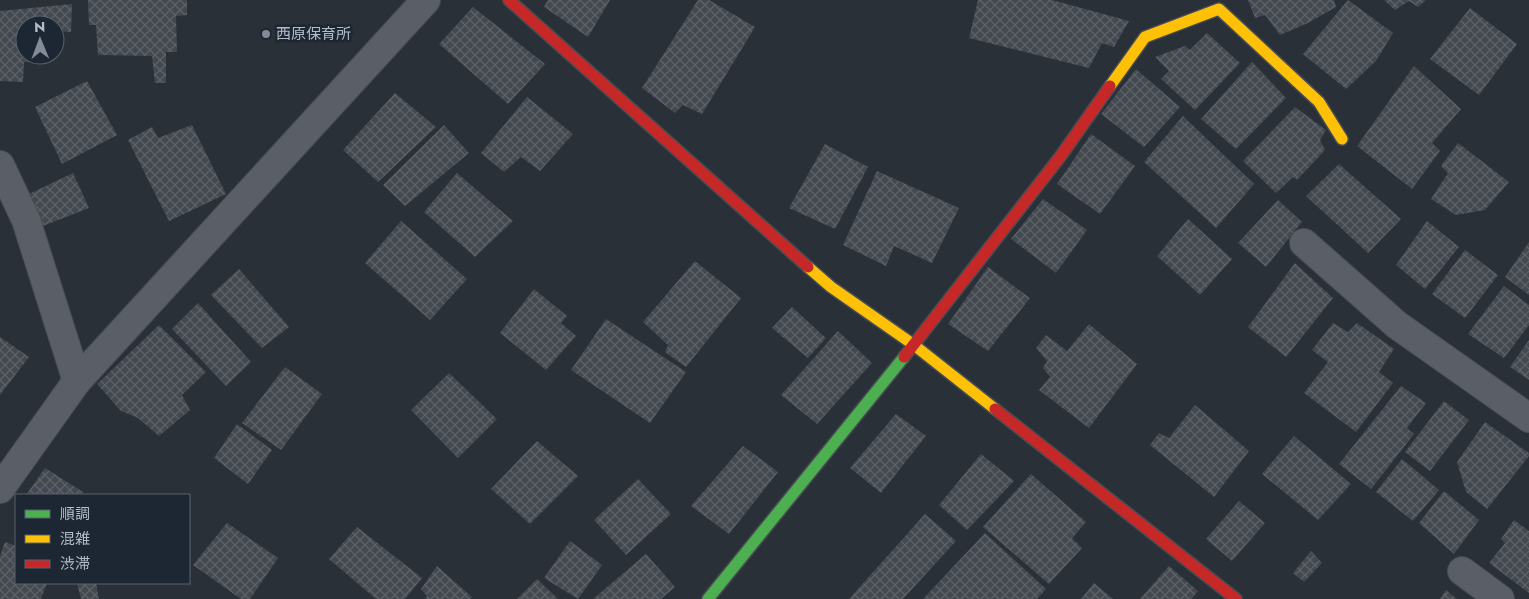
<svg xmlns="http://www.w3.org/2000/svg" width="1529" height="599" viewBox="0 0 1529 599" font-family="Jost,'Noto Sans JP',sans-serif">
<style>
.building{fill:url(#building-cross-hatch)}
.lines{fill:none;stroke-linecap:round;stroke-linejoin:round}
.street-casing{stroke:#484c53;stroke-width:30}
.fast-casing{stroke:#484c53;stroke-width:14}
.slow-casing{stroke:#484c53;stroke-width:14}
.jam-casing{stroke:#484c53;stroke-width:14}
.street{stroke:#5a5e66;stroke-width:28}
.fast{stroke:#4caf50;stroke-width:11}
.slow{stroke:#ffc107;stroke-width:11}
.jam{stroke:#c62828;stroke-width:11}
.poi-dot{fill:#848b96;stroke:#1d2633;stroke-width:2}
.labels{text-anchor:middle;stroke-width:5;stroke-linejoin:round;paint-order:stroke}
.poi-label{font-size:15px;fill:#b4bcc9;stroke:#1d2633;text-anchor:start}
</style>
<defs>
<pattern id="building-cross-hatch" width="8" height="8" patternUnits="userSpaceOnUse" patternTransform="scale(1.25)"><rect width="8" height="8" fill="#444950"/><path d="M0 0l8 8M0 8l8-8" fill="none" stroke="#5d6168"/></pattern>
</defs>
<rect width="100%" height="100%" fill="#2a3038"/>
<g class="building">
<path d="M88,0H187V15L176,16L177,52H166V83H155L152,56L98,55L96,25H89Z"/>
<path d="M548,0H610L588,37L544,7Z"/>
<path d="M698,0H709L755,27L702,114L683,105L675,113L642,88Z"/>
<path d="M978,0H1052L1129,21L1114,47L1102,43L1089,68L969,38Z"/>
<path d="M1248,0H1334L1336,7L1308,23L1280,35L1265,15L1255,18Z"/>
<path d="M1348,0L1393,33L1376,61L1346,89L1303,54Z"/>
<path d="M1384,0H1426L1418,7L1409,1L1395,10Z"/>
<path d="M72,4L71,32L55,31V25H25V55H53V61L24,62L23,82L0,81V11Z"/>
<path d="M473,7L545,64L508,104L439,44Z"/>
<path d="M1470,8L1517,44L1479,95L1430,59Z"/>
<path d="M1207,33L1240,63L1195,110L1161,79L1169,71L1155,57L1185,46L1190,50Z"/>
<path d="M1252,62L1286,98L1236,149L1201,119Z"/>
<path d="M1414,66L1461,109L1432,143L1440,151L1412,189L1357,146Z"/>
<path d="M1136,69L1180,107L1144,147L1101,114Z"/>
<path d="M87,81L117,135L62,164L35,107Z"/>
<path d="M395,93L436,127L378,182L343,150Z"/>
<path d="M527,97L573,134L540,171L521,157L504,172L481,153Z"/>
<path d="M1295,107L1326,130L1320,140L1325,150L1297,180L1293,177L1276,193L1243,161Z"/>
<path d="M1183,116L1254,184L1216,228L1144,162Z"/>
<path d="M192,125L226,194L169,221L128,140L152,127L158,138Z"/>
<path d="M444,125L469,153L405,206L383,185Z"/>
<path d="M1091,134L1135,166L1100,214L1057,184Z"/>
<path d="M1458,143L1509,182L1485,210L1456,215L1431,199L1448,173L1441,166Z"/>
<path d="M825,144L868,167L835,229L789,208Z"/>
<path d="M1339,164L1401,219L1368,253L1306,196Z"/>
<path d="M877,171L959,208L932,263L894,246L886,266L843,245Z"/>
<path d="M73,173L89,208L43,226L27,195Z"/>
<path d="M457,173L513,221L475,257L424,212Z"/>
<path d="M1043,199L1087,230L1056,273L1011,239Z"/>
<path d="M1278,200L1302,222L1266,267L1238,243Z"/>
<path d="M1188,219L1232,259L1200,295L1157,256Z"/>
<path d="M401,221L467,279L430,320L365,263Z"/>
<path d="M1427,221L1459,247L1425,289L1396,265Z"/>
<path d="M1529,242V295L1505,277Z"/>
<path d="M1465,250L1498,275L1465,318L1432,294Z"/>
<path d="M695,261L741,298L686,367L665,352L668,345L643,322Z"/>
<path d="M1295,263L1333,298L1286,357L1248,327Z"/>
<path d="M988,267L1030,298L988,351L948,324Z"/>
<path d="M239,269L289,327L262,348L211,295Z"/>
<path d="M1504,286L1529,305V325L1504,358L1468,334Z"/>
<path d="M534,289L567,316L561,323L576,336L546,370L500,333Z"/>
<path d="M198,303L251,362L226,386L172,329Z"/>
<path d="M792,307L826,338L808,358L772,328Z"/>
<path d="M606,319L686,372L650,423L571,370Z"/>
<path d="M1333,323L1348,332L1357,323L1394,349L1379,372L1393,383L1356,432L1304,393L1328,362L1312,350Z"/>
<path d="M1089,324L1137,364L1089,428L1039,390L1050,377L1043,368L1047,361L1036,348L1046,335L1067,351Z"/>
<path d="M159,325L206,372L182,395L190,410L159,436L138,418L121,411L97,384Z"/>
<path d="M838,331L872,363L817,424L781,395Z"/>
<path d="M0,337L29,357L0,395Z"/>
<path d="M1529,340V380L1510,367Z"/>
<path d="M285,367L322,394L281,450L242,423Z"/>
<path d="M449,373L497,419L458,458L411,410Z"/>
<path d="M1401,386L1426,403L1407,428L1414,434L1371,489L1339,464Z"/>
<path d="M1444,401L1469,420L1430,471L1405,452Z"/>
<path d="M1195,405L1249,451L1214,497L1150,445L1159,433L1169,438Z"/>
<path d="M896,414L926,436L881,493L850,468Z"/>
<path d="M1485,422L1529,453V456L1487,509L1466,492L1457,462Z"/>
<path d="M237,424L272,450L248,484L214,458Z"/>
<path d="M1294,436L1351,484L1318,520L1262,474Z"/>
<path d="M537,441L578,476L530,524L491,489Z"/>
<path d="M743,446L778,472L729,534L691,506Z"/>
<path d="M981,454L1014,481L967,530L939,505Z"/>
<path d="M1402,459L1439,490L1413,521L1376,492Z"/>
<path d="M45,468L83,492L81,495H26Z"/>
<path d="M1031,474L1086,522L1072,538L1082,548L1049,584L983,527Z"/>
<path d="M638,479L671,514L626,555L594,520Z"/>
<path d="M1444,491L1479,520L1454,554L1419,523Z"/>
<path d="M1239,501L1265,523L1232,561L1206,539Z"/>
<path d="M925,514L956,541L903,599H849Z"/>
<path d="M1514,520L1529,531V593L1489,563L1505,543L1501,539Z"/>
<path d="M227,523L278,558L250,599H241L193,565Z"/>
<path d="M357,527L422,578L405,599H376L329,559Z"/>
<path d="M985,533L1046,589L1037,599H923Z"/>
<path d="M570,541L602,565L578,599L544,578Z"/>
<path d="M5,542L16,546V583H47L41,599H0V556Z"/>
<path d="M1311,551L1322,563L1304,582L1293,573Z"/>
<path d="M646,554L675,587L661,599H593Z"/>
<path d="M437,566L472,597L470,599H425L427,596L421,589Z"/>
<path d="M1169,566L1198,591L1191,599H1140Z"/>
<path d="M537,579L558,599H517Z"/>
<path d="M77,583H96L99,599H81Z"/>
<path d="M1094,583L1113,599H1081Z"/>
<path d="M1446,590L1457,599H1440Z"/>
</g>
<g class="lines">
<g class="street-casing">
<g id="street">
<path d="M0,165L26,220L77,381"/>
<path d="M1304,243L1397,325L1529,418"/>
<path d="M0,489L77,381L426,0"/>
<path d="M1462,571L1500,599"/>
</g>
</g>
<g class="fast-casing">
<path id="fast" d="M708,599L904,357"/>
</g>
<g class="slow-casing">
<g id="slow">
<path d="M1110,86L1145,37L1219,9L1319,102L1342,139"/>
<path d="M808,267L831,287L914,345L995,409"/>
</g>
</g>
<g class="jam-casing">
<g id="jam">
<path d="M509,0L808,267"/>
<path d="M904,357L1060,157L1110,86"/>
<path d="M995,409L1236,599"/>
</g>
</g>
<use href="#street" class="street"/>
<use href="#fast" class="fast"/>
<use href="#slow" class="slow"/>
<use href="#jam" class="jam"/>
</g>
<circle class="poi-dot" cx="266" cy="34" r="5"/>
<g class="labels">
<g class="poi-label">
<text x="276" y="39">西原保育所</text>
</g>
</g>
<rect x="15" y="494" width="175" height="90" fill="#1d2633" stroke="#59626f"/>
<rect x="25" y="510" width="25" height="8" fill="#4caf50" stroke="#59626f"/>
<text x="60" y="519" font-size="15" fill="#b4bcc9">順調</text>
<rect x="25" y="535" width="25" height="8" fill="#ffc107" stroke="#59626f"/>
<text x="60" y="544" font-size="15" fill="#b4bcc9">混雑</text>
<rect x="25" y="560" width="25" height="8" fill="#c62828" stroke="#59626f"/>
<text x="60" y="569" font-size="15" fill="#b4bcc9">渋滞</text>
<g transform="translate(40 40) rotate(359)"><circle r="24" fill="#1d2633" stroke="#59626f"/>
<path d="M0-4L9 19L0 12L-9 19Z" fill="#848b96"/>
<text y="-8" font-size="14" font-weight="bold" text-anchor="middle" fill="#b4bcc9">N</text>
</g>
</svg>
